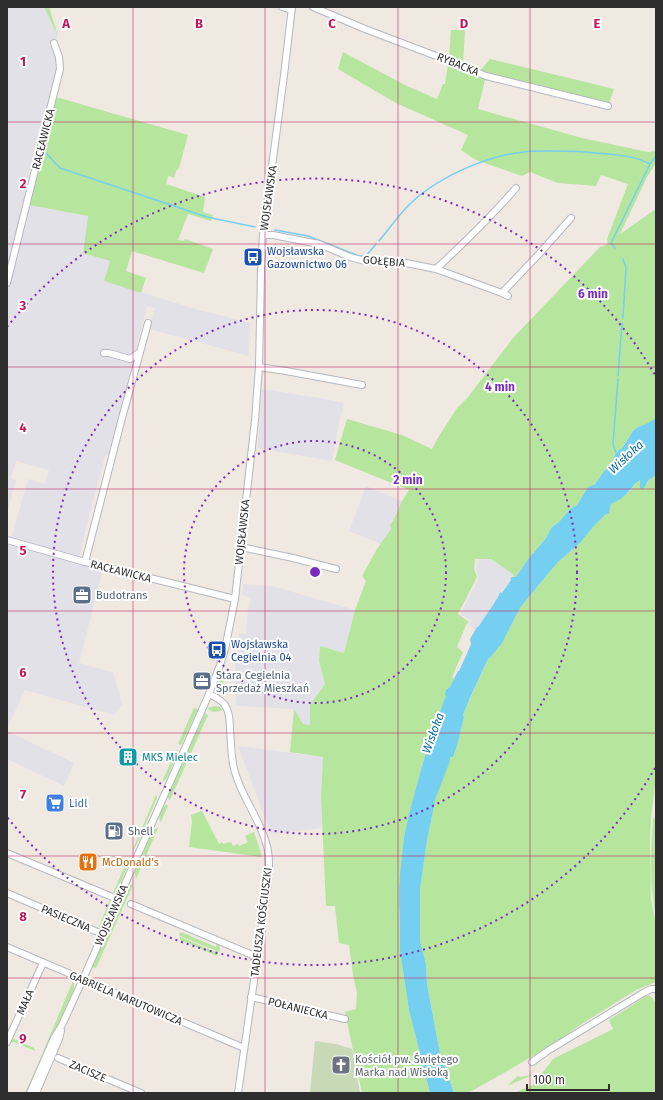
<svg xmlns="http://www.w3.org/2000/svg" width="663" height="1100" viewBox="0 0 663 1100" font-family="'Fira Sans',sans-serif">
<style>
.industrial{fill:#e3e1e8}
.green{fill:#b6e59e}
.cemetery{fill:#c8d9b8}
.water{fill:#75cff0}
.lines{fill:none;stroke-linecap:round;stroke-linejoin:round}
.stream{stroke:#75cff0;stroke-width:1.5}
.minor-casing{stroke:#b4b7c1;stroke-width:8}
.minor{stroke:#fff;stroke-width:6}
.grid{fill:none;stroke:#c2185b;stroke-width:1;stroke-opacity:0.55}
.ring{fill:none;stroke:#7b2cbf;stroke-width:2;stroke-dasharray:2 4}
.labels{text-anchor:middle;stroke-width:4;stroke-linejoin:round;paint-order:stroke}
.street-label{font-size:11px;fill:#2e2e2e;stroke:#fff}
.transit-label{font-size:11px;fill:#164399;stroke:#fff;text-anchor:start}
.service-label{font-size:11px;fill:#4e5e75;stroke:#fff;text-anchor:start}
.culture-label{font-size:11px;fill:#0d838f;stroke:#fff;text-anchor:start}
.shop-label{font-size:11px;fill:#366cbe;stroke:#fff;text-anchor:start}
.food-label{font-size:11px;fill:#c56008;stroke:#fff;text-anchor:start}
.worship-label{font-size:11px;fill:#5b616d;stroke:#fff;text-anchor:start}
.water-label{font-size:12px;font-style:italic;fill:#0d6fa3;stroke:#fff}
.grid-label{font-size:13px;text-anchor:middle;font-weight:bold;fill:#c2185b;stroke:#fff;stroke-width:4;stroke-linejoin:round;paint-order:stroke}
.centre{fill:#7b2cbf;stroke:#fff;stroke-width:2}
.ring-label{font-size:12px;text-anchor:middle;font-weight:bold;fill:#7b2cbf;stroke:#fff;stroke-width:4;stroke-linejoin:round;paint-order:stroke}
</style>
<rect width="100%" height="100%" fill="#efe9e1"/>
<g class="industrial">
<path d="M7,7H44L58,36L55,40L53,45L57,62L58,67L39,142H36L25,190L23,204L88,216L83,252L110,261L104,281L199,310L250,323L249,356L149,329L155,308L147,306L112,442L108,454L105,456L86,528L79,563L103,569L79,663L113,672L122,704L114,715L25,690L7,728V538L12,536L28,479L45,484L49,470L16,461L11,478L16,480L8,510H7Z"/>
<path d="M262,389L325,399L344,403L339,423L332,461L257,448L260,421Z"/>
<path d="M366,486L402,501L393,521L390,524L392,529L381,544L349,531Z"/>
<path d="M480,559H491L513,574L514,577H512L510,579L506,587L502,593L500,592L498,595L493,604H494L483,621H482L475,630L469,625L471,621L460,614L479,578L476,569Z"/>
<path d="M243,584L272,586L355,610L344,653L320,646L319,662L325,684L311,705L310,725H303L294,709L236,706L235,666L239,633L246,634L248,610L250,605L251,598L242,595Z"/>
<path d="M7,731L74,763L64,786L7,759Z"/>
<path d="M238,746L323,757L321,796L322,828L271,834Z"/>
</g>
<g class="green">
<path d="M44,7H49L58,36Z"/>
<path d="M451,30H465L463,63L480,71L490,59L614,89L608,106L486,76L478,109L582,138L648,152L656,151V163L647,177L620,234L656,209V418L648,423L638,427L633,431L623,447L616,453L610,466L604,471L595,484L588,487L577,505L570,509L559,522L552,527L546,538L529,558L516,577H514L513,574L491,559H475L474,569L477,577L458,614L469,622L466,625L457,647L463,652L452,677L454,678L450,687L446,690V697L444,700L424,759L409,815L404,837L399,913L400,951L409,1010L430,1093H362L345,1012L356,1009L357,993L353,975L349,945L339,943L335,906H326L321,797L323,757L290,752L294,709L303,724L310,725V705L325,684L319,661L320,646L344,653L355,610L366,581L362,576L377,549L391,529L390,525L393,521L402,501L409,490L335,460L347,419L402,435L432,449L439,436L457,408L468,397L513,338L600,247L608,244L607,239L628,184L601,175L596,186L558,183L530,172L522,176L476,160L461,150L468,135L396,103L338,69L343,52L405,85L437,99L443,84H445L449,58Z"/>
<path d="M56,97L188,135L179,168L176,171L174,178L168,176L166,184L205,197L203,212L213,215L211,221L188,214L178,240L184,241L185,239L213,249L204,273L132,251L126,271L146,278L141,293L104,281L110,261L83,253L88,216L29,205L41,155L49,130Z"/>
<path d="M656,475V778L651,818L650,843L651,899L656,925V982L636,990L580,1025L550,1046L502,1074L468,1093H454L440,1053L427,984L426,964L420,941V890L427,840L436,797L450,757H453L457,746L464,717L463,715L470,699L488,659C494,655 496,649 501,645L520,608L537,587L558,562L580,543L593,527L605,515L609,513L611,504C617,501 625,496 630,491C635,486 635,483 641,479L640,484H647L649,480Z"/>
<path d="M223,669H225L223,676L224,691L223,692H221L218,690L217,685Z"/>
<path d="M216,706L220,707L223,710L214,712L207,709L210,707Z"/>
<path d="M194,708L198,709L181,745L178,744Z"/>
<path d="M205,713L208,715L170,800L168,798V795Z"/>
<path d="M176,750L178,751L167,778L162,782Z"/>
<path d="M156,795L157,796V798L135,848L133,849Z"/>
<path d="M166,805H168L161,822C157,817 160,808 166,805Z"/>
<path d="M202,811L219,844L222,842L223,844L231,842L233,846L238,844L239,846L248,842L245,836L254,832L260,850L262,857L189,847L192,822L191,815Z"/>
<path d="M653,817L656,821V912H655C649,881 651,848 653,817Z"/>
<path d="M158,828L136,879L134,872L152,831L154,829Z"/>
<path d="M128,859V865L124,874L117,891L113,893Z"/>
<path d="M130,885H133L96,968L92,967L128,887Z"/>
<path d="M110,900L111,904L110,906L100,930L98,929Z"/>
<path d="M180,932L188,935L189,934L190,936L216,947L217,943L219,944L220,949L219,952L180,936L179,934Z"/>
<path d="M180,937L218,953L217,956L180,940Z"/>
<path d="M73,981L74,984V989L45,1053L43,1052Z"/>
<path d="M648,995L653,998L656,1005V1093H514L533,1085L553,1059L613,1029L609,1020Z"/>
<path d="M14,1039L34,1048L35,1051L14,1042L11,1043L12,1040Z"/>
<path d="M42,1055L44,1056L28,1093H25Z"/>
<path d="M540,1059L530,1076L507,1086L518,1076L521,1077L530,1075L536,1065L535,1063Z"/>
</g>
<path class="cemetery" d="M315,1041L336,1044L352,1049L360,1093H310Z"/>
<path class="water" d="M656,418V475L649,480L643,489L640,488V480C635,483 634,486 629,491C624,497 618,501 611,504L609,513L605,515L593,527L580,543L558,562L537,587L520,608L501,645C496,649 494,655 488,659L470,698L463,715L464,717L457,746L453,757H450V761L436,797L427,840L420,890V941L426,964L427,984L440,1053L454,1093H430L409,1010L400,951L399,893L400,875L404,837L409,814L424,759L444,700L446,697L445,694L446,690L450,687L458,671H459L469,649L471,644L470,639L477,627H478L493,605L499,595L500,592L502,593L511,580L510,579L512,577H516L529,558L546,538L552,527L559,522L570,509L577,505L588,487L595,484L604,471L610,466L616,453L623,447L633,431L638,427L648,423Z"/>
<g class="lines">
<g class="stream">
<path d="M46,153L60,168L207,217L255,227"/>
<path d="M275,230L308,236L359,256H366L376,244"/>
<path d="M379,241C388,230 396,219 406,208C433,179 485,156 524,152C531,151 539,151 545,151C559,151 572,151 585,152C607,154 631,154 650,164"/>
<path d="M615,248L611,243L650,164L656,156"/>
<path d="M623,318L626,267L623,259"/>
<path d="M618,376L622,323"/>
<path d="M616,453L613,444L618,379"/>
</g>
<g class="minor-casing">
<g id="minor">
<path d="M282,7L292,10"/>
<path d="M313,7L365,29L444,59L486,76L608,106"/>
<path d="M263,235H273L319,244L350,257L365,261L401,262L436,269L502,293L508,296"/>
<path d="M436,269C464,243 491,217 516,188"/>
<path d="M7,283L60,69L59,57L54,43"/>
<path d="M502,293L539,254L571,218"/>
<path d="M104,353H109L130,359L140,352"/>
<path d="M259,367L286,371L362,385"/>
<path d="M7,540L85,562L235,599"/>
<path d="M241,547L293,558L336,569"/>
<path d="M85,562L122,418L148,323"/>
<path d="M209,694C216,697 224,701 227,709C230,716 230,723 230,730C231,741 231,752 233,764C239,795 262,820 268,851C270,862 269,872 268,882L238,1093"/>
<path d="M7,853L117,899"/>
<path d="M7,893L102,934"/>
<path d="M131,904L257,957"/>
<path d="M7,947L244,1048"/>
<path d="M251,997L345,1019"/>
<path d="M7,1042L43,963"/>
<path d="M58,1058L141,1093"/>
<path d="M532,1062L549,1050L643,993L651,989H656"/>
<path d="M30,1093L54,1038L62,1025L83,979L209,694L220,665L225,649L235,599L255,420L259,367L261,270L263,235L284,75L292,7"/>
<path d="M36,1093L59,1039L61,1031"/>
</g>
</g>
<use href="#minor" class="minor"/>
</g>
<path class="grid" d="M133,7V1093M265,7V1093M398,7V1093M530,7V1093M7,122H656M7,244H656M7,367H656M7,489H656M7,611H656M7,733H656M7,856H656M7,978H656"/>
<g class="ring">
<circle cx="315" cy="572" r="131"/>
<circle cx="315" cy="572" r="262"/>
<path d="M655 768A393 393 0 0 1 7 817M7 327A393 393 0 0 1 655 375"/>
</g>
<defs>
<g id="bus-square" transform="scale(1)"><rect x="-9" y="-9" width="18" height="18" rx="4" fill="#1a4fb4" stroke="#fff"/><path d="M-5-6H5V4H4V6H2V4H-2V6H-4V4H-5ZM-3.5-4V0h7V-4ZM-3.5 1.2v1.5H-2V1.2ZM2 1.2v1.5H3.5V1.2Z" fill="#fff"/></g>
<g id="office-square" transform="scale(1)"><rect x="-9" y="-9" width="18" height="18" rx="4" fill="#5c6f8a" stroke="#fff"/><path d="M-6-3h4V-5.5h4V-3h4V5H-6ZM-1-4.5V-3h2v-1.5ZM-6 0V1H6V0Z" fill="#fff"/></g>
<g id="building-square" transform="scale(1)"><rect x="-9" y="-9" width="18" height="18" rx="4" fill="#0f9aa8" stroke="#fff"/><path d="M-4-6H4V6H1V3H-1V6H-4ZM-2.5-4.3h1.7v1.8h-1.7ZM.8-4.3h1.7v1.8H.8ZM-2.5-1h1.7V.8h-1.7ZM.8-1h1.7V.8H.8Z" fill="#fff"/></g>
<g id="supermarket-square" transform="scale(1)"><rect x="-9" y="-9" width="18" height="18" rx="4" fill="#3f7fe0" stroke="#fff"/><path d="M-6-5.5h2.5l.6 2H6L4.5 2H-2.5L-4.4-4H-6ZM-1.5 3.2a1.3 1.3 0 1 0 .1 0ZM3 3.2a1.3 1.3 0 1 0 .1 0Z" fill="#fff"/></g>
<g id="fuel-square" transform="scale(1)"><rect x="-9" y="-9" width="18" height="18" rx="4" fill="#5c6f8a" stroke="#fff"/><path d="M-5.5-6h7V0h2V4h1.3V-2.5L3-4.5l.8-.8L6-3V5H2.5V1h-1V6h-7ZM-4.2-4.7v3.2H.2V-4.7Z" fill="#fff"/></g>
<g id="restaurant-square" transform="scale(1)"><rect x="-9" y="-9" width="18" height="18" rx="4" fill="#e8710a" stroke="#fff"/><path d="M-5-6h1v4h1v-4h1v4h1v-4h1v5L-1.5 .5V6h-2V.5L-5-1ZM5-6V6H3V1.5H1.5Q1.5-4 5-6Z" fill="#fff"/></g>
<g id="church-square" transform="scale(1)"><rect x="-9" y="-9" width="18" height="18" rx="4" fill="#6b7280" stroke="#fff"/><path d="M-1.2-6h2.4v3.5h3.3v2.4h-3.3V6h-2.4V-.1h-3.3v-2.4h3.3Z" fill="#fff"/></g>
</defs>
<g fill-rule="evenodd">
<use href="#bus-square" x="253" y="257"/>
<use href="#office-square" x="82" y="595"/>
<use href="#bus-square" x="217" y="650"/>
<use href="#office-square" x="202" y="681"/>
<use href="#building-square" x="128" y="757"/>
<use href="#supermarket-square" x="55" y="803"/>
<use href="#fuel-square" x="114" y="831"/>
<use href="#restaurant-square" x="88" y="862"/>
<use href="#church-square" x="341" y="1065"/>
</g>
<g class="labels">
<g class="street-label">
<text transform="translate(458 64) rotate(22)" y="4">RYBACKA</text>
<text transform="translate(43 139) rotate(-76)" y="4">RACŁAWICKA</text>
<text transform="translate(268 198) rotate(-82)" y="4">WOJSŁAWSKA</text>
<text transform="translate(384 261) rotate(5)" y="4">GOŁĘBIA</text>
<text transform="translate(242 532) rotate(-84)" y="4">WOJSŁAWSKA</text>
<text transform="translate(121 571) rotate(14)" y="4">RACŁAWICKA</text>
<text transform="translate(111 915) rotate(-66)" y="4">WOJSŁAWSKA</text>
<text transform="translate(66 918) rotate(23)" y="4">PASIECZNA</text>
<text transform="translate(261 922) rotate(-83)" y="4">TADEUSZA KOŚCIUSZKI</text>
<text transform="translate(126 998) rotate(23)" y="4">GABRIELA NARUTOWICZA</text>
<text transform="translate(25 1002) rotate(-66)" y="4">MAŁA</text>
<text transform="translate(298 1008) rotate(14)" y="4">POŁANIECKA</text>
<text transform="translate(88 1071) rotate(23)" y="4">ZACISZE</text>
</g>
<g class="transit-label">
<text x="267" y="255">Wojsławska<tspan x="267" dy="13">Gazownictwo 06</tspan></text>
<text x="231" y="648">Wojsławska<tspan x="231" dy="13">Cegielnia 04</tspan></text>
</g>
<g class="service-label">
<text x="96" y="599">Budotrans</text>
<text x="216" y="679">Stara Cegielnia<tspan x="216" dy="13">Sprzedaż Mieszkań</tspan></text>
<text x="128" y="835">Shell</text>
</g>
<g class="culture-label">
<text x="142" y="761">MKS Mielec</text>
</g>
<g class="shop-label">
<text x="69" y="807">Lidl</text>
</g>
<g class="food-label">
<text x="102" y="866">McDonald's</text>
</g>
<g class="worship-label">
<text x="355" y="1063">Kościół pw. Świętego<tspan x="355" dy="13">Marka nad Wisłoką</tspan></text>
</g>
<g class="water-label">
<text transform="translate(626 457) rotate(-43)" y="4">Wisłoka</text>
<text transform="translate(433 733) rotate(-70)" y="4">Wisłoka</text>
</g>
</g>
<g class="grid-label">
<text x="66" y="28">A</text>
<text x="199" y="28">B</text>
<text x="332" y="28">C</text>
<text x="464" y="28">D</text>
<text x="597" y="28">E</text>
<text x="23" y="66">1</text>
<text x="23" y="188">2</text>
<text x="23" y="310">3</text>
<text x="23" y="432">4</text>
<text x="23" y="555">5</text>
<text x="23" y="677">6</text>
<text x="23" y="799">7</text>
<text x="23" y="921">8</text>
<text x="23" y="1043">9</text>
</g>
<circle cx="315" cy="572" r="6" class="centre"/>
<g class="ring-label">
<text x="593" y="298">6 min</text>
<text x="500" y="391">4 min</text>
<text x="408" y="484">2 min</text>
</g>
<rect width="663" height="1100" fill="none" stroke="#2e2e2e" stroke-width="16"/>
<path d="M527 1084v6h82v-6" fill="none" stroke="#2e2e2e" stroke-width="2"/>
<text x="533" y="1084" font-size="12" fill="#2e2e2e" stroke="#ffffff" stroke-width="3" paint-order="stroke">100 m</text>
</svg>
